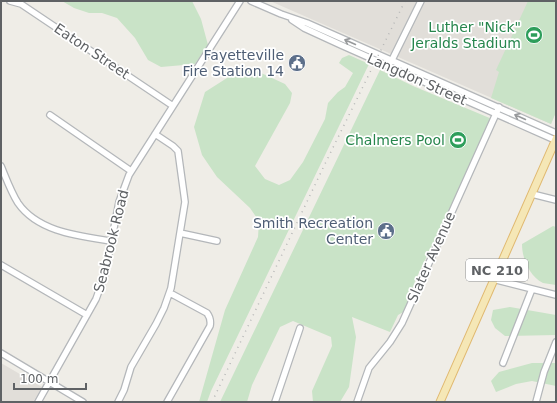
<svg xmlns="http://www.w3.org/2000/svg" width="557" height="403" viewBox="0 0 557 403" font-family="'DejaVu Sans',sans-serif">
<style>
.education{fill:#e1ded9}
.green{fill:#c9e3c7}
.lines{fill:none;stroke-linecap:round;stroke-linejoin:round}
.minor-casing{stroke:#b4b7ba;stroke-width:8}
.major-casing{stroke:#e0b970;stroke-width:9}
.minor{stroke:#fff;stroke-width:5.5}
.major{stroke:#f5e7b6;stroke-width:7}
.rail{stroke:#b5b6b6;stroke-width:1.5;stroke-dasharray:1 5;stroke-linecap:butt}
.oneway{stroke:#97999b}
.labels{text-anchor:middle;stroke-width:3.5;stroke-linejoin:round;paint-order:stroke}
.shield{fill:#fff;stroke:#8f9193;stroke-width:1}
.shield-label{font-size:13px;font-weight:bold;fill:#5f6265}
.leisure-label{font-size:14px;fill:#27864d;stroke:#fff;text-anchor:end}
.street-label{font-size:14px;fill:#5f6265;stroke:#fff}
.service-label{font-size:14px;fill:#4e5e75;stroke:#fff;text-anchor:end}
</style>
<rect width="100%" height="100%" fill="#efede7"/>
<path class="education" d="M270 1H556V112L551 124Z
M1 363 42 387 33 402H1Z"/>
<path class="green" d="M62 1H192L201 19 208 45 195 64 161 67 148 60 135 38 117 18 102 13H89L74 8Z
M528 1H556V112L551 124 491 98 499 72 496 70Z
M349 55 369 64 211 391 207 402H199L225 310 258 237 259 221 250 208 217 177 202 155 194 127 205 92 227 78 250 68 285 84 292 93 290 103 255 166 265 179 279 185 290 180 303 162 325 119 328 103 338 92 345 87 353 73 339 63 342 58Z
M380 70 413 86 492 119 415 281 407 310 398 315 390 332 352 317 356 337 349 387 340 402H313L312 391 332 346 331 337 293 321 280 327 252 385 247 402H220Z
M553 226 556 227V285C552 284 547 284 543 283 529 276 522 258 522 244Z
M510 307 556 315V335L505 336 495 328 491 320 493 310Z
M532 363H556V386L532 381 516 384 496 392 491 381 499 372Z"/>
<g class="lines">
<defs>
<path id="minor" d="M10 1 21 4 173 106
M251 1 281 14 307 23 556 133
M292 20 304 28 341 45 555 140
M391 62 421 1
M50 115 131 171
M1 166C6 178 11 192 18 203 38 232 79 236 111 241
M532 194 556 200
M180 233 217 241
M1 265 87 315
M493 279 556 295
M1 353 83 402
M503 363 532 289
M38 402 96 299 105 274 119 202 129 175 240 1
M118 402 124 390 131 367 156 324 164 308 171 288 185 202 178 151 173 146 155 134
M167 402 210 326C211 321 210 317 207 313L170 293
M275 402 300 328
M357 402 369 368 390 342 402 323 499 107
M536 402 544 372 556 342"/>
<path id="major" d="M440 402 556 139"/>
</defs>
<use href="#minor" class="minor-casing"/>
<use href="#major" class="major-casing"/>
<use href="#minor" class="minor"/>
<use href="#major" class="major"/>
<path class="rail" d="M212 402 323 168 405 1"/>
</g>
<defs><path id="oneway-shaft" d="M-6 0H5M1.5-3L5.5 0L1.5 3" fill="none" stroke-width="1.6" stroke-linecap="round" stroke-linejoin="round"/></defs>
<g class="oneway">
<use href="#oneway-shaft" transform="translate(350 42) rotate(-156)"/>
<use href="#oneway-shaft" transform="translate(520 117) rotate(-156)"/>
</g>
<defs>
<symbol id="stadium-disc" viewBox="-11 -11 22 22"><circle r="9.5" fill="#2e9e5b" stroke="#fff"/><path d="M0-5a6.5 5 0 1 0 0 10a6.5 5 0 1 0 0-10ZM-3.5-1.8h7v3.6h-7Z" fill="#fff"/></symbol>
<symbol id="civic-disc" viewBox="-11 -11 22 22"><circle r="9.5" fill="#5c6f8a" stroke="#fff"/><path d="M-.6-6.5H3V-4.5H.6V-3L4-1V1h2V6H-6V1h2V-1L-.6-3ZM-1.2 2.5V6h2.4V2.5Z" fill="#fff"/></symbol>
</defs>
<g fill-rule="evenodd">
<use href="#stadium-disc" x="524" y="25" width="20" height="20"/>
<use href="#civic-disc" x="287" y="53" width="20" height="20"/>
<use href="#stadium-disc" x="448" y="130" width="20" height="20"/>
<use href="#civic-disc" x="376" y="221" width="20" height="20"/>
</g>
<g class="labels">
<rect class="shield" x="466" y="259" width="62" height="22" rx="3"/>
<g class="shield-label">
<text x="497" y="275">NC 210</text>
</g>
<g class="leisure-label">
<text x="521" y="32">Luther "Nick"<tspan x="521" dy="16">Jeralds Stadium</tspan></text>
<text x="445" y="145">Chalmers Pool</text>
</g>
<g class="street-label">
<text transform="translate(92 51) rotate(34)" y="5">Eaton Street</text>
<text transform="translate(417 79) rotate(24)" y="5">Langdon Street</text>
<text transform="translate(111 241) rotate(-76)" y="5">Seabrook Road</text>
<text transform="translate(431 257) rotate(-66)" y="5">Slater Avenue</text>
</g>
<g class="service-label">
<text x="284" y="60">Fayetteville<tspan x="284" dy="16">Fire Station 14</tspan></text>
<text x="373" y="228">Smith Recreation<tspan x="373" dy="16">Center</tspan></text>
</g>
</g>
<rect width="557" height="403" fill="none" stroke="#5f6265" stroke-width="4"/>
<path d="M14 383v6h72v-6" fill="none" stroke="#5f6265" stroke-width="2"/>
<text x="20" y="383" font-size="12" fill="#5f6265" stroke="#ffffff" stroke-width="3" paint-order="stroke">100 m</text>
</svg>
